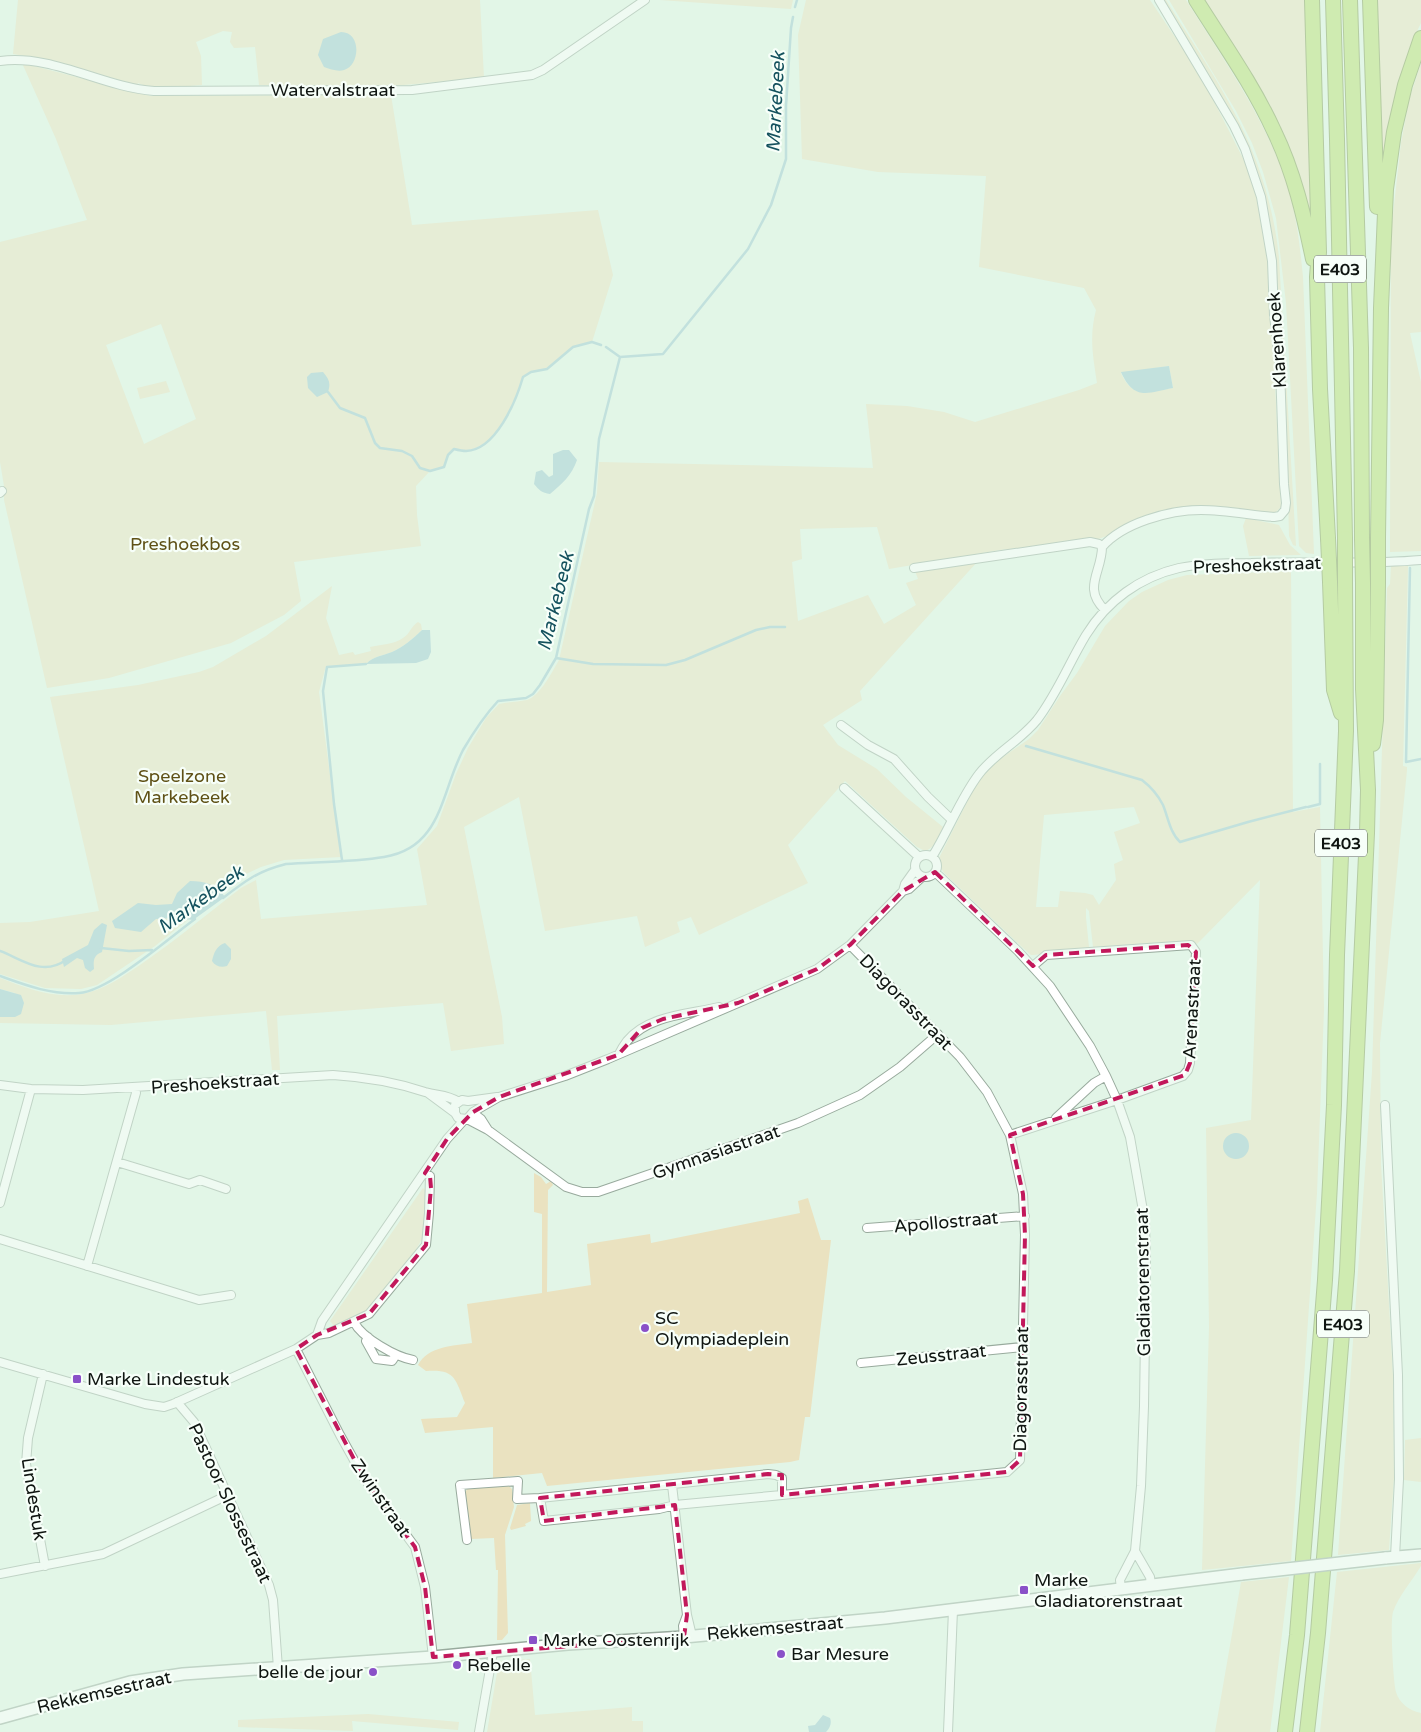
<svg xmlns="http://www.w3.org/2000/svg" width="1421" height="1732" viewBox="0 0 1421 1732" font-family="'Varela Round',sans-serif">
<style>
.green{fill:#eae2c0;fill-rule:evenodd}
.water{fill:#9bc7d1}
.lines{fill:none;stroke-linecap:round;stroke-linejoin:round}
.stream{stroke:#9bc7d1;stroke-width:2.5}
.street-casing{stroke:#98aa9d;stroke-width:10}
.secondary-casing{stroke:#98aa9d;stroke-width:14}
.highway-casing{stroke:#7e984e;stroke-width:16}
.street{stroke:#fff;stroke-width:8}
.secondary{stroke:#fff;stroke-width:11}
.highway{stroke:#b9de6f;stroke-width:14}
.secondary-bridge-casing{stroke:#98aa9d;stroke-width:14;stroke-linecap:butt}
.highway-bridge-casing{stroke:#7e984e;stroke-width:16;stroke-linecap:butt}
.secondary-bridge{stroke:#fff;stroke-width:11}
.highway-bridge{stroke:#b9de6f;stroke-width:14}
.marked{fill:none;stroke:#c2185b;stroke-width:4;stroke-dasharray:10 6;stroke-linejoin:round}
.poi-dot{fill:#8a51c8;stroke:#f7fff9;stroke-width:2}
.labels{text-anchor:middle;stroke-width:4.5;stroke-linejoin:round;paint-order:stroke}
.shield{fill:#f7fff9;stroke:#555b57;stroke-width:1}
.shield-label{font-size:16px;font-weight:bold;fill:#0f1511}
.street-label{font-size:18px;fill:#0f1511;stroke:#f7fff9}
.park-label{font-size:18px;fill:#5f5116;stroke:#f7fff9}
.poi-label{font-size:18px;fill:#0f1511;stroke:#f7fff9;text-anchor:start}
.water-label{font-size:19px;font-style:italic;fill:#15525e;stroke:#f7fff9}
</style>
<rect width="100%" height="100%" fill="#e2f5e7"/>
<path class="green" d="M18 0H480L484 78 380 87 259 85 255 47 234 48 230 42 232 32 223 31 196 42 201 56 202 85C182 86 156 92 138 83L137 85 49 60 13 54Z
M660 0H793L791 9Z
M806 0H1150L1200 74 1252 176 1269 261 1281 507 1275 513H1261L1196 506 1145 517 1127 524 1110 535 1098 539 1000 550 889 569 877 527 800 529 802 559 792 562 798 621 868 595 884 624 916 605 906 583 918 579 915 571 978 561 860 691 862 700 823 725 838 745 877 769 906 797 943 827C939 836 935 848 925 851L917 847 845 781 788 845 808 883 699 935 691 917 677 922 680 932 645 947 637 916 545 931 519 797 464 827 502 1017 504 1044 451 1051 443 1003 277 1016 280 1070H272L266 1011 111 1025 0 1023V1017H15V993L0 989V978C26 988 53 999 82 994 104 990 122 977 140 965 175 941 207 914 241 888L256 880 261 919 427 905 417 849 437 826 456 774 468 748 486 718 499 704C508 702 518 702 527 700 540 696 552 672 559 660L597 493 599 462 873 468 866 404 907 406 944 412 975 422 1079 390 1097 383C1093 356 1089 337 1096 310L1084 288 979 267 986 176 878 172 802 159 798 35ZM1169 366 1173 388C1148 392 1133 400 1121 373Z
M1162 0H1166C1189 37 1214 73 1234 112 1258 157 1274 207 1279 258L1296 546 1293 545 1289 536 1288 492 1274 265 1265 199 1248 148Z
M1169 0H1186C1223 59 1269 123 1289 191 1297 219 1300 247 1303 277L1314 554 1306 553 1299 546 1286 303 1276 218 1263 172 1252 143 1236 111Z
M1201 0H1306L1312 236 1306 207Z
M1377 0H1421V23L1416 33 1382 169Z
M22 63 151 96 391 95 412 225 598 210 613 275 592 342 573 347 547 369 531 372 523 377C515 404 501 442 469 450 464 451 459 450 454 449L448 455 444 467 430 471 416 486 417 515 421 546 294 562 301 601 284 615 231 643 109 678 47 688 4 500V486L0 462V242L87 220 56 139ZM161 324 196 419 144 444 106 345Z
M1421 63V332L1410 333 1421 382V551L1390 552 1391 232 1401 143 1409 100Z
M166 381 170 392 140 399 137 388Z
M1246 518 1279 525 1290 545 1301 555 1249 556 1243 526Z
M1391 566H1408L1403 766 1407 767V770L1380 1043 1381 1164 1393 1375 1394 1478 1389 1550 1338 1555 1372 1072 1387 588 1390 584Z
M1291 571 1293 812 1320 807 1324 1009 1317 1193 1291 1561 1202 1570 1209 1327 1206 1128 1251 1120 1260 880 1197 944 1193 941H1179L1093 947 1089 911 1086 908V918L1089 947 1034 955H1031L1023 948 944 873 940 867 939 858 977 782 986 771 1000 759 1029 739 1038 730 1060 696 1077 673 1105 626 1129 601 1142 592 1168 580 1187 575ZM1134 807 1140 823 1114 832 1123 860 1114 864 1116 880 1099 905 1093 895 1085 893 1060 891 1058 907H1036L1044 815Z
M332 586 326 618 339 655 353 652 355 655 371 651 370 647C380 645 395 644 403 638 410 634 411 626 418 622L421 624 422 630C413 639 403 647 392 652 382 656 374 656 366 664L326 666 319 692 341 857 284 860 261 867 244 875 155 946 97 985 81 989 45 988 0 974V923L30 922 99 911 50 697 138 685 199 672 213 667 266 636Z
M534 1173 541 1177 546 1184 551 1181 553 1185 548 1190 547 1292 591 1285 587 1244 650 1234 651 1243 800 1213 798 1201 808 1198 821 1240H831L810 1417H805L799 1460 790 1462 547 1486 542 1473 493 1478V1427L425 1433 421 1419 457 1417 465 1403C455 1378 455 1369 426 1371L418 1365C428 1346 453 1346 472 1343L467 1304 542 1293V1214L534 1212Z
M423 1188 427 1192 423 1237 412 1257 368 1312 340 1325 334 1326 330 1321Z
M1421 1438V1482L1404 1480 1405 1440Z
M501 1484 509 1486 512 1489 514 1507 505 1535 508 1633 502 1640H497L498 1570H496L494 1538 471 1539 464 1494 468 1488Z
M530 1503 531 1521 525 1524 526 1526 511 1530 510 1528 517 1505Z
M1421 1563V1566C1412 1581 1399 1595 1393 1612 1390 1621 1393 1681 1396 1692 1399 1703 1410 1711 1421 1713V1732H1320L1337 1572Z
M1289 1577 1270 1732H1215L1241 1582Z
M530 1659 535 1715 632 1707V1721H643V1732H487L499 1661Z
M368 1714 459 1722 458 1730 352 1721 353 1731 238 1727V1720Z"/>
<path class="water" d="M341 32C362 32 360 66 344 70 338 72 330 69 324 67L318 55 323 39Z
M1169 366 1173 388C1147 393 1134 401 1121 372Z
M323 372C329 379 331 383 328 392L317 397 308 388 307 377 311 373Z
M563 450H569L577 460C572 475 562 484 550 494 542 493 539 490 534 484L536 472 542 470 549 477 553 475V454Z
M422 630H430L431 652 428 659 416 663 366 664C374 656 382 656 392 652 403 647 413 639 422 630Z
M190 881C205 881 216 884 225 897L193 920 175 918 156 919 141 932 115 928 112 921 138 903 156 905 172 904 177 893Z
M102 923 107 925 102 952C94 955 93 960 94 969L90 972 85 968 83 960 77 958 64 967 62 959 88 945 94 930Z
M225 943 231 949V959L227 966C221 968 215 966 212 961 214 953 216 946 225 943Z
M0 989 21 995 24 1003 21 1014 15 1017H0Z
M1223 1146a13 13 0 1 1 26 0a13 13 0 1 1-26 0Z
M823 1715 830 1718C832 1723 830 1728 826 1732H809L808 1726 815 1725Z"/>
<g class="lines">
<path class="stream" d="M795 7 797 0
M606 347 620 357
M328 392 340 408 365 418 375 443 380 448 402 451 412 456 420 468 430 471 444 467 448 455 454 449C458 450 462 451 466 451 496 450 516 401 523 377L531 372 547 369 573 347 592 342 601 345
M1410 568 1406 762 1421 759
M556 658 593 664 666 665 685 660 756 630 770 627H785
M1026 746 1142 780C1151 787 1158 795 1163 805 1168 817 1170 833 1180 842L1248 822 1306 807
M1308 807 1320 804V764
M342 860 334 804 323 691 327 667 366 664
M223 898C245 881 258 871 286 864 317 862 354 862 384 857 442 848 441 792 463 750 473 733 484 716 498 701L526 698 533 694 540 685 556 658 589 509 594 496 599 439 620 357 663 354 748 249 771 205 786 159V106L791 28 793 17
M101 948 129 951 152 950
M0 951C22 959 42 977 66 960
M0 976C25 985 51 995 79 993 109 991 169 938 195 919"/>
<defs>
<path id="street" d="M0 61C53 54 102 87 154 91L412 90 532 75 543 70 645 0
M0 493 2 491
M1102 547C1123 523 1169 510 1201 510 1225 510 1250 515 1274 517L1280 516 1285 510 1286 503 1284 484 1280 368 1274 315 1272 261 1261 197 1245 149 1234 126 1159 0
M1102 547C1102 572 1082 588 1105 610
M914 568 1090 542 1099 544 1102 547
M841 725 868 745 894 759 928 797 952 820
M844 788 919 857
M915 866a11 11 0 1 1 22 0a11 11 0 1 1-22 0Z
M932 857C949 830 960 799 979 774 995 753 1020 741 1037 720 1057 694 1069 663 1086 635 1107 601 1140 577 1179 568 1202 563 1227 563 1251 563 1307 561 1364 565 1421 560
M935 872 1018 951 1050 986 1090 1046 1106 1076 1117 1100 1130 1137 1145 1222 1146 1263 1144 1406 1141 1486 1135 1551 1120 1580 1121 1589
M903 891 905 884 915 870
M619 1054C621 1050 624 1045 627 1041 648 1015 690 1014 719 1007
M0 1085 31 1089 83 1090 333 1075C365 1077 395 1082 425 1092 438 1096 446 1094 459 1102
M428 1093 455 1113 458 1118 467 1119 473 1112 499 1097 565 1076 608 1059 817 969 850 945 903 891 909 889 922 877
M1385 1105 1398 1375 1399 1479 1395 1557
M455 1113V1105L462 1100 468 1101 497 1097
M473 1113 481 1119 488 1130
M1056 1118 1094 1083 1106 1076
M467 1119 488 1130 566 1187 582 1192H598L798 1123 860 1095 900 1067 938 1034
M1010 1135 1117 1100 1183 1076 1188 1070 1190 1063 1196 952 1191 945 1046 955 1033 966
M117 1162 189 1184 200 1180 226 1189
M0 1203 31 1089
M867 1228 1025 1216
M0 1239 199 1300 231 1295
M87 1266 136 1093 135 1088
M354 1322C362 1338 396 1357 413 1360
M317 1335 322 1321 447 1139 465 1119
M368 1337 366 1341 376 1359 392 1361 396 1355
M296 1349 340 1435 364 1478 415 1547 425 1587 433 1657
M0 1362 145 1404 164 1407 173 1404 296 1349 317 1335 329 1333 369 1314 426 1245 429 1213 430 1176 425 1173
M861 1363 1022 1347
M43 1374 28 1438 26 1464 45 1566
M177 1402 194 1422 269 1585 273 1600 278 1668
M672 1485 687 1615 692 1636
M782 1495 1007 1472 1020 1460 1025 1235 1023 1194 1010 1135 987 1092 960 1057 850 945
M467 1540 460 1485 518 1481 517 1499 540 1498 768 1474 776 1475 782 1478V1495L675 1505 659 1509 544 1521 540 1498
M1135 1551 1150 1577 1151 1584
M0 1574 103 1554 228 1495
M684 1637 683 1626 687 1615
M479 1732 493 1652
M948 1732 953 1610"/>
<path id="secondary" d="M1385 1558 1421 1555
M0 1718 130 1682 183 1674 433 1657 568 1644 684 1637 885 1618 1242 1574"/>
<path id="highway" d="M1196 0C1223 43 1253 85 1274 131 1294 172 1304 216 1313 259
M1312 0 1319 252 1317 277 1320 389 1328 538
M1333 0 1337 139 1345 538
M1350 0 1361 348 1362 538
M1370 0 1377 207
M1378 538 1381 308 1386 189 1394 132 1405 85 1421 38
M1330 582 1334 690 1341 713
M1373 744 1376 720 1378 583
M1285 1732 1297 1635 1325 1280 1334 1105 1337 955 1346 731 1345 582
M1307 1732 1318 1633 1347 1271 1367 833 1368 790 1363 689V583"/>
</defs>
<use href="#street" class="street-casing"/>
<use href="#secondary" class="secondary-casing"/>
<use href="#highway" class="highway-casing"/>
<use href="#street" class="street"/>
<use href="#secondary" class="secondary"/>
<use href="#highway" class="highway"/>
<defs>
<path id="secondary-bridge" d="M1242 1574 1385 1558"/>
<path id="highway-bridge" d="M1328 538 1330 582
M1345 538V582
M1362 538 1363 583
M1378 583V538"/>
</defs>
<use href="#secondary-bridge" class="secondary-bridge-casing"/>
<use href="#highway-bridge" class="highway-bridge-casing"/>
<use href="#secondary-bridge" class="secondary-bridge"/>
<use href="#highway-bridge" class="highway-bridge"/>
</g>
<path d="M0 0H1421V1732H0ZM935 872 1033 966 1046 955 1188 945 1196 952 1190 1063 1185 1075 1010 1135 1023 1194 1025 1235 1020 1460 1007 1472 782 1495V1475L768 1474 540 1498 544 1521 675 1505 687 1615 684 1637 433 1657 425 1587 415 1547 364 1478 296 1349 317 1335 369 1314 426 1245 431 1188 430 1176 425 1173 447 1139 473 1112 499 1097 618 1055 642 1028 663 1019 738 1003 817 969 850 945 903 891Z" fill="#e2f5e7" fill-opacity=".55" fill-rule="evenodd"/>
<path class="marked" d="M935 872 1033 966 1046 955 1188 945 1196 952 1190 1063 1185 1075 1010 1135 1023 1194 1025 1235 1020 1460 1007 1472 782 1495V1475L768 1474 540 1498 544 1521 675 1505 687 1615 684 1637 433 1657 425 1587 415 1547 364 1478 296 1349 317 1335 369 1314 426 1245 431 1188 430 1176 425 1173 447 1139 473 1112 499 1097 618 1055 642 1028 663 1019 738 1003 817 969 850 945 903 891Z"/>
<g class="poi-dot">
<circle cx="645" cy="1328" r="5"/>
<rect x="72" y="1374" width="10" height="10" rx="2.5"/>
<rect x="1019" y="1585" width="10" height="10" rx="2.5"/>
<rect x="528" y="1635" width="10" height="10" rx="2.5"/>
<circle cx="781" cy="1654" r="5"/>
<circle cx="457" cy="1665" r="5"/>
<circle cx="373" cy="1672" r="5"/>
</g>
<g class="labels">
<g class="shield">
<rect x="1314" y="255.5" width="52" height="27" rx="4"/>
<rect x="1315" y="829.5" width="52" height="27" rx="4"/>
<rect x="1317" y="1310.5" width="52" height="27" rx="4"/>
</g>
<g class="shield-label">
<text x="1340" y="275">E403</text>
<text x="1341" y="849">E403</text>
<text x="1343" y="1330">E403</text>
</g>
<g class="street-label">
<text x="333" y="96">Watervalstraat</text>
<text transform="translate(1277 340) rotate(-94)" y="6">Klarenhoek</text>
<text transform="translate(1257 565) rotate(-2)" y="6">Preshoekstraat</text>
<text transform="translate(906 1002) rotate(46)" y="6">Diagorasstraat</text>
<text transform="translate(1192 1009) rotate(-87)" y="6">Arenastraat</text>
<text transform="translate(215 1083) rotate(-4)" y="6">Preshoekstraat</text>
<text transform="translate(716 1152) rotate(-19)" y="6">Gymnasiastraat</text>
<text transform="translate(946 1222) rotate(-5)" y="6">Apollostraat</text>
<text transform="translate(1143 1282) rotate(-91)" y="6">Gladiatorenstraat</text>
<text transform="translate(941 1355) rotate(-6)" y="6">Zeusstraat</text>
<text transform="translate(1021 1389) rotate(-89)" y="6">Diagorasstraat</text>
<text transform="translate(381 1498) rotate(55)" y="6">Zwinstraat</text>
<text transform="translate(34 1499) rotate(81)" y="6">Lindestuk</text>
<text transform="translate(230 1503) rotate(65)" y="6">Pastoor Slossestraat</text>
<text transform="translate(775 1628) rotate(-5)" y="6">Rekkemsestraat</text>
<text transform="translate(104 1692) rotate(-13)" y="6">Rekkemsestraat</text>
</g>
<g class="park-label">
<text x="185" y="550">Preshoekbos</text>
<text x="182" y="782">Speelzone<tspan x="182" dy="21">Markebeek</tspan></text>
</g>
<g class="poi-label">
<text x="655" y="1324">SC<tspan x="655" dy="21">Olympiadeplein</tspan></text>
<text x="87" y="1385">Marke Lindestuk</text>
<text x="1034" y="1586">Marke<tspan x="1034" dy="21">Gladiatorenstraat</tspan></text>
<text x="543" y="1646">Marke Oostenrijk</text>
<text x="791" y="1660">Bar Mesure</text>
<text x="467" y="1671">Rebelle</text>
<text x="363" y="1678" text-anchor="end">belle de jour</text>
</g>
<g class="water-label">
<text transform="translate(775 102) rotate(-87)" y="7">Markebeek</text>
<text transform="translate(555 601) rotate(-76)" y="7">Markebeek</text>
<text transform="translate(200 899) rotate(-36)" y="7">Markebeek</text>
</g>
</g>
</svg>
